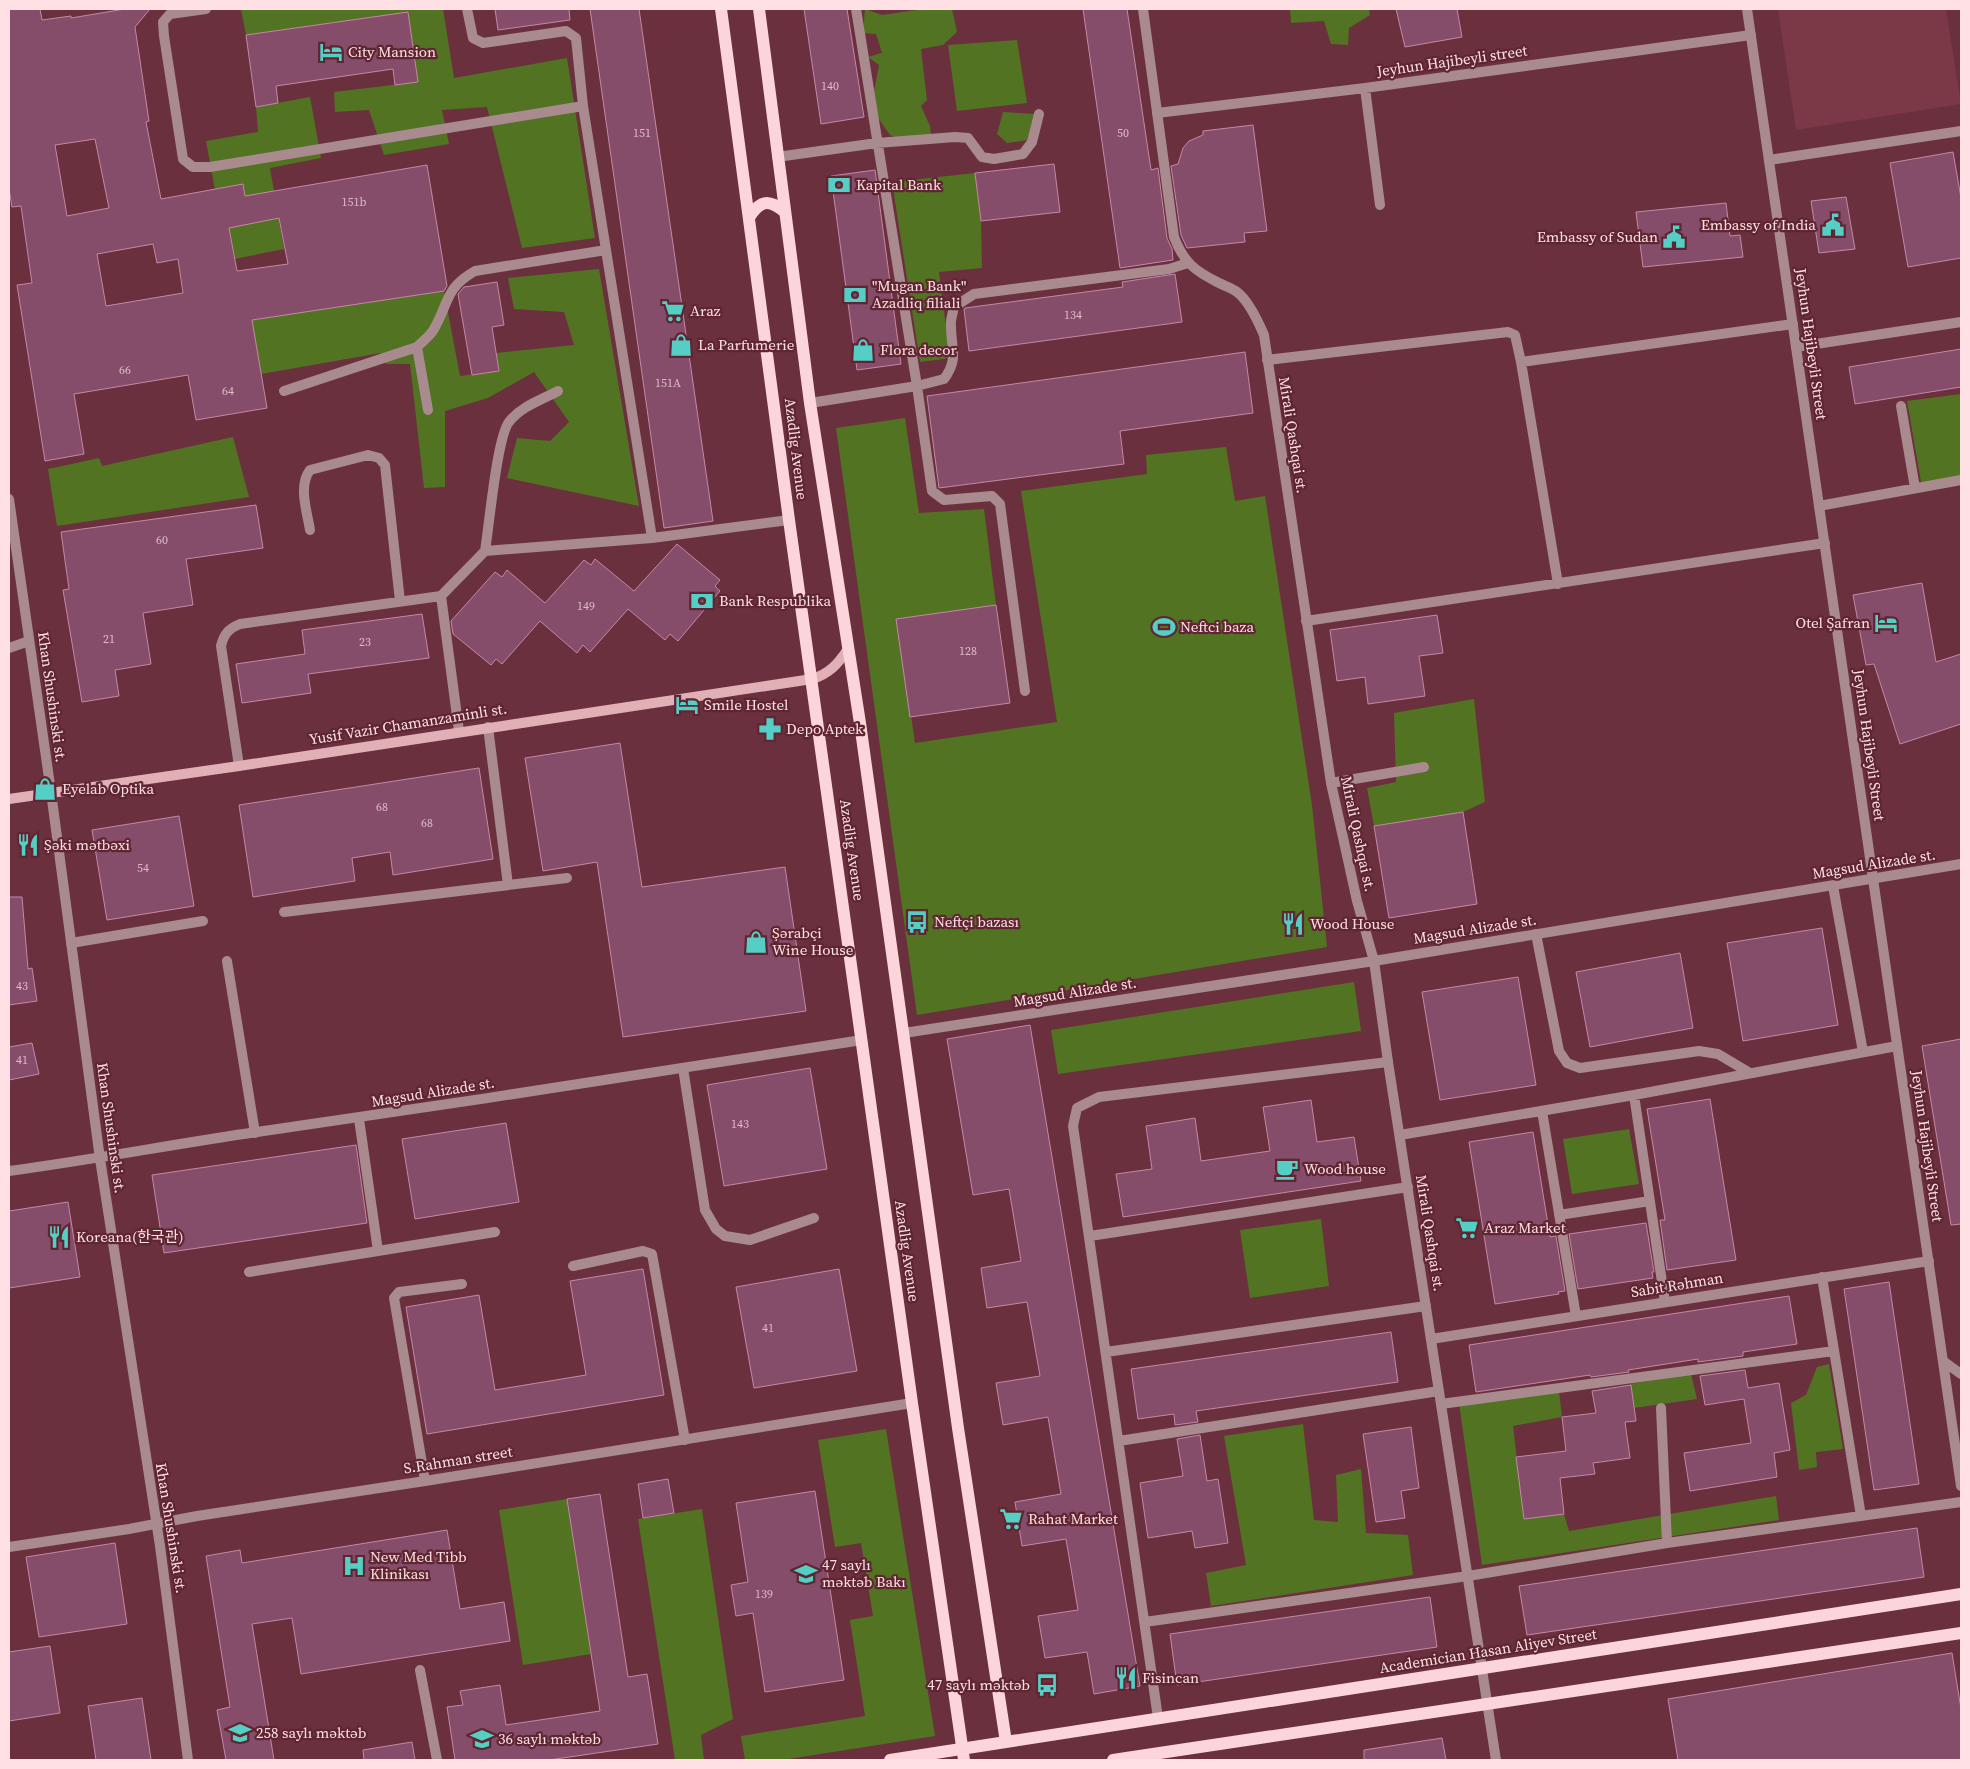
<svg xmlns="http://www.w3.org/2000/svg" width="1970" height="1769" viewBox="0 0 1970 1769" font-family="'Source Serif 4','Noto Sans KR',serif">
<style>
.built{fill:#7b3846}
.green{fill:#527321}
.building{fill:#854d6a;stroke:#c588a6;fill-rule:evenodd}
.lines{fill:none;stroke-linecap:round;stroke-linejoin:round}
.service{stroke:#a98a8f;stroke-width:10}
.minor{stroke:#a98a8f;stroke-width:10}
.tertiary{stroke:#a98a8f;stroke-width:10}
.secondary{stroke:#e1b0b7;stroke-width:10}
.primary{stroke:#fbd5da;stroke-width:12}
.labels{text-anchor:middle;stroke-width:4.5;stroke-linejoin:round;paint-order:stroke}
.number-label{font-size:12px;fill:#e0bbc6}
.poi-label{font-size:15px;fill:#ffe0e5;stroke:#5f2632;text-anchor:start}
.street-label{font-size:15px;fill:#ffe0e5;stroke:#5f2632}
</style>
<rect width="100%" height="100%" fill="#6b303d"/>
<path class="built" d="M1778 9H1946L1961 104 1796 130Z"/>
<path class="green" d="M241 9H443L454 78 567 58 595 238 522 248 487 107 442 110 449 144 384 155 369 110 335 112 334 92 418 82 408 12 246 35Z
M865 9 882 15 923 9H952L957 32 943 45 921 49 927 100 921 106 930 126 931 134 905 141 890 135 871 108 879 65 868 57 882 53 876 34 863 33Z
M1290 9H1369L1370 15 1349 28 1348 45 1331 44 1324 21 1291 23Z
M1017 40 1027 103 957 111 948 45Z
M310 97 321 158 270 168 284 249 235 259 229 227 250 223 243 185 215 190 206 141 258 132 256 107Z
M1003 112 1036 114 1028 140 1007 143 997 134Z
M975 173 981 221 982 268 939 272 950 358 920 362 892 182Z
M599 269 639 506 507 478 517 438 550 441 569 422 534 372 488 398 445 411V487L424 488 410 364H386L381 353 261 374 251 320 444 291 460 376 499 371 496 353 574 345 564 312 514 309 508 278Z
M1961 394V483L1921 482 1907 401Z
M905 418 919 513 984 509 996 605 897 619 915 743 1057 722 1021 491 1147 474 1146 455 1226 447 1235 501 1265 496 1312 805 1327 947 917 1015 836 428Z
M233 437 249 497 57 526 48 469 99 458 102 466Z
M1474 699 1485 802 1463 812 1374 826 1367 788 1396 782 1394 713Z
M1354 982 1361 1031 1058 1074 1051 1030Z
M1629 1129 1639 1184 1572 1194 1563 1139Z
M1321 1219 1329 1286 1250 1298 1240 1230Z
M1829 1364 1843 1449 1816 1452 1817 1467 1799 1470 1791 1403 1806 1395 1817 1367Z
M1691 1374 1697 1399 1634 1408 1630 1384Z
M1559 1391 1562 1417 1513 1426 1524 1519 1564 1514 1569 1531 1776 1496 1779 1520 1482 1565 1459 1403Z
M1303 1424 1314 1520 1338 1522 1336 1475 1361 1469 1366 1533 1408 1535 1413 1575 1211 1606 1206 1573 1246 1565 1224 1436Z
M886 1429 935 1736 782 1760H745L741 1736 865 1716 850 1620 873 1616 861 1543 835 1547 818 1440Z
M567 1499 591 1654 523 1665 499 1510Z
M702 1509 733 1719 701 1735 704 1760H675L638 1519Z"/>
<path class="building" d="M9 9H40L42 20 71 16V18L125 9H150L135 27 149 121 146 122 161 199 243 184 245 196 427 165 447 286 444 291 252 320 267 408 196 420 188 375 74 394 84 454 45 461 17 285 32 283 21 206 12 207 9 189ZM95 139 109 208 67 216 55 145ZM279 218 288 264 237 271 229 228ZM153 244 157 263 178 259 183 293 106 306 97 254Z
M495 9H569L570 20 498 30Z
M590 9H639L713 521 664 528Z
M804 9H847L864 117 821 124Z
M1083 9H1127L1151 170 1158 168 1167 238 1172 249 1173 260 1120 268Z
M1396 9H1457L1462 37 1405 47Z
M408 12 418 82 395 85 393 69 276 86 278 103 256 107 246 35Z
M1253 125 1267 231 1244 233 1245 242 1187 248 1181 235 1171 166 1178 164 1183 148 1189 141 1203 135V131Z
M1953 152 1961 198V258L1908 267 1890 163Z
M1054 164 1060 212 981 221 975 173Z
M875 170 901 364 857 370 831 176Z
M1846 197 1855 249 1819 253 1811 201Z
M1726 203 1730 236 1740 235 1743 257 1643 267 1636 212Z
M1175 274 1182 322 969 351 964 309 965 308 1123 287 1122 282Z
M497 282 504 325 492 327 499 371 472 375 458 294 464 287Z
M1961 349V387L1855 404 1849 367Z
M1245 352 1253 413 1120 431 1124 464 939 488 927 396Z
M256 505 263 548 186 559 193 605 143 613 151 664 115 670 119 696 82 702 63 590 69 589 61 532Z
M677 544 720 580 715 586 720 591 678 641 670 634 665 640 628 609 590 652 583 645 577 653 540 621 502 664 496 659 491 665 453 634 451 621 495 572 502 577 507 570 545 603 584 560 591 565 595 559 634 591Z
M1922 583 1936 662 1961 654V724L1900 744 1874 664 1866 665 1853 595Z
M996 605 1010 703 910 717 896 619Z
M422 614 429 658 308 674 311 693 242 703 236 664 305 654 302 630Z
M1437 615 1443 653 1419 656 1425 696 1368 704 1365 677 1337 681 1330 630Z
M620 743 642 887 785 867 806 1011 623 1037 597 862 543 871 525 758Z
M479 768 493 859 393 875 390 852 352 858 355 881 253 897 239 805Z
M1463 812 1477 904 1389 918 1374 826Z
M179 816 194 906 107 920 92 830Z
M9 897H22L28 969 32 968 37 1001 9 1005Z
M1822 928 1838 1025 1743 1041 1727 943Z
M1680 953 1693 1028 1590 1047 1576 972Z
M1518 977 1536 1085 1440 1100 1422 992Z
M1030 1025 1140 1686 1094 1694 1087 1652 1045 1658 1038 1616 1078 1610 1066 1539 1022 1546 1015 1502 1061 1494 1048 1417 1003 1425 996 1383 1040 1376 1027 1302 987 1308 981 1268 1021 1261 1009 1189 973 1195 947 1039Z
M1961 1039V1224L1951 1225 1922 1046Z
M32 1043 39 1074 9 1080V1047Z
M810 1068 827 1169 724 1186 707 1085Z
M1710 1099 1736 1260 1667 1270 1660 1220H1665L1647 1109Z
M1311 1100 1317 1142 1354 1137 1361 1181 1123 1217 1116 1174 1152 1169 1146 1126 1195 1118 1201 1161 1270 1151 1263 1107Z
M506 1123 519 1202 415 1219 402 1139Z
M1533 1132 1550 1237 1556 1236 1565 1291 1558 1292 1559 1294 1495 1304 1469 1142Z
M356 1145 367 1223 164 1253 152 1175Z
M68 1202 80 1277 9 1288V1211Z
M1646 1223 1654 1272H1652L1653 1278 1578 1289 1569 1234Z
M643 1269 664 1395 427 1434 406 1307 479 1295 495 1390 586 1375 570 1281Z
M839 1269 857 1371 754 1388 736 1287Z
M1889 1282 1919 1484 1874 1490 1844 1289Z
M1789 1296 1797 1344 1743 1352V1356L1698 1362V1359L1628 1370 1629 1372 1591 1377 1590 1375 1476 1392 1469 1345Z
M1391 1332 1398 1382 1196 1411 1198 1422 1175 1425 1174 1414 1138 1419 1131 1369Z
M1745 1370 1748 1388 1779 1383 1790 1450 1774 1453 1777 1477 1690 1491 1684 1453 1751 1443 1744 1399 1705 1405 1700 1376Z
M1631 1385 1636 1421 1625 1422 1630 1458 1593 1463 1595 1474 1560 1478 1564 1514 1524 1519 1516 1457 1566 1451 1562 1417 1596 1413 1592 1391Z
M1411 1427 1419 1488 1401 1491 1405 1518 1376 1522 1363 1434Z
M1200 1435 1207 1481 1218 1479 1228 1543 1195 1548 1192 1531 1148 1538 1140 1483 1183 1476 1177 1439Z
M668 1479 674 1513 643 1518 638 1484Z
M815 1491 844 1680 765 1692 753 1613 736 1616 731 1585 748 1582 736 1503Z
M600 1494 628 1677 647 1674 658 1744 549 1760H455L447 1707 463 1705 460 1691 500 1685 506 1725 600 1711 567 1499Z
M1917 1528 1924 1577 1527 1635 1519 1586Z
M447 1530 460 1609 504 1602 510 1641 301 1674 292 1618 252 1624 274 1760H226L217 1710 230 1707 206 1556 240 1550 242 1563Z
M115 1543 127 1624 39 1637 26 1557Z
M1430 1597 1437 1647 1177 1685 1170 1634Z
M50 1646 60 1713 9 1721V1652Z
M1952 1653 1961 1709V1760H1678L1668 1699Z
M142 1698 151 1760H96L88 1706Z
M1442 1738 1446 1760H1364V1750Z
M412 1742 415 1760H364L363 1750Z"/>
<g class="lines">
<path class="service" d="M206 9 170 14 163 22 164 36 183 159 193 167H210L583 106
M467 9 473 38 483 43 566 31 576 38 583 106 652 538
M856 9 917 386 932 491 944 500 992 496 1000 504 1025 691
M1365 88 1380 205
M1157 113 1365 88 1751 35
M777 157 877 143 955 137 968 138 982 157 994 159 1023 154 1032 142 1039 114
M1769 160 1961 131
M417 347 428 410
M1796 347 1961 322
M1267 360 1508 332 1515 335 1521 362 1558 584
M1521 362 1793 324
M284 391 417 347C423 341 430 336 434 329 449 303 445 288 475 271L606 250
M810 403 917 386 944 379C959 359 951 349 951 326 950 320 953 313 954 307L974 294 1169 269 1188 263
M1901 406 1915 488
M1819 506 1961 480
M310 530C307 511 298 486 310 470L368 455 379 458 385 465 400 601
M485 551C489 527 497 437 509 422 520 407 541 400 558 391
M441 596 459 731
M1306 621 1825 543
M9 648 29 641
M488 727 508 885
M239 766 221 646C224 634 228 629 240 624L441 596 485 551 652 538 789 520
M1331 783 1424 767
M1833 886 1863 1052
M284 912 567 878
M1536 934 1559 1051 1567 1063 1580 1068 1699 1051 1718 1054 1750 1073
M71 943 203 921
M227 961 255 1133
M683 1068 705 1210 716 1229 725 1236 750 1240 814 1218
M1634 1095 1665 1302
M1542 1111 1576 1316
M359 1119 378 1251
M1400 1135 1634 1095 1897 1046
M1559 1215 1650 1201
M1090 1236 1408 1187
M573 1266 643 1251 652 1254 685 1440
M249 1272 495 1232
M1822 1277 1861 1516
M1106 1352 1426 1306
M1441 1404 1834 1351
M1661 1408 1667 1543
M1119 1441 1439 1391
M425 1481 394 1298 399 1292 462 1284
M1145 1622 1468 1576 1667 1543 1961 1502
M420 1670 437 1760
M1158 1718 1073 1126 1077 1108 1099 1097 1388 1062"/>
<path class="minor" d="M1143 9 1174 237C1184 263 1195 271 1219 283 1225 286 1232 288 1237 292 1249 301 1258 321 1264 335L1331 783 1357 901 1374 961 1388 1062 1496 1760
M9 499 51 792 100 1159 160 1546 188 1760
M904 1033 1374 961 1961 864
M9 1171C92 1160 174 1144 257 1132 459 1103 660 1072 862 1040
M1431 1339 1929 1261
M9 1547 129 1529 197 1516 425 1481 912 1403"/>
<path class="tertiary" d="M1747 9 1961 1486
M1943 1361 1961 1374"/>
<path class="secondary" d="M9 799 239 766 812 679C829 674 838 664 848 649"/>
<path class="primary" d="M721 9 789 520 912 1403 964 1760
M759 9 810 403 860 723 958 1428 1006 1742
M750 216C761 200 769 199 785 212
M890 1760 1961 1594
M1113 1760 1961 1633"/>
</g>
<defs>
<symbol id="hotel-bare" viewBox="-9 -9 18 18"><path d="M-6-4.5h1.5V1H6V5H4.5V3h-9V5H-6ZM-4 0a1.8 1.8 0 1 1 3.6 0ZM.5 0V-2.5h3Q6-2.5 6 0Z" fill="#55cec5" stroke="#5f2632" stroke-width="2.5" paint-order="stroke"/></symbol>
<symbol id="bank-bare" viewBox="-9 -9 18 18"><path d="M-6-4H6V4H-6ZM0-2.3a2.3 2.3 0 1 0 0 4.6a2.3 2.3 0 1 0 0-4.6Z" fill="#55cec5" stroke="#5f2632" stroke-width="2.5" paint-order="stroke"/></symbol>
<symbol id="civic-bare" viewBox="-9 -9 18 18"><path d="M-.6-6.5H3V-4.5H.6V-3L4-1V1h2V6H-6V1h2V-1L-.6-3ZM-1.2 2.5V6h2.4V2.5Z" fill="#55cec5" stroke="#5f2632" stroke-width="2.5" paint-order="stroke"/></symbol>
<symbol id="supermarket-bare" viewBox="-9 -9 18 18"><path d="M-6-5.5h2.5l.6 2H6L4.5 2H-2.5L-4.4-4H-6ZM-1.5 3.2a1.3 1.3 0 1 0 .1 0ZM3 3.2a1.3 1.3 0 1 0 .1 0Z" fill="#55cec5" stroke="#5f2632" stroke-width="2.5" paint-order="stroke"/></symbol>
<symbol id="shop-bare" viewBox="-9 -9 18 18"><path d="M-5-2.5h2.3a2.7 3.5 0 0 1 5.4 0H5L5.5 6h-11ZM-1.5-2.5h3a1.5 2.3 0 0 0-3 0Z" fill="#55cec5" stroke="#5f2632" stroke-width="2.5" paint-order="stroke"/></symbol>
<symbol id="stadium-bare" viewBox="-9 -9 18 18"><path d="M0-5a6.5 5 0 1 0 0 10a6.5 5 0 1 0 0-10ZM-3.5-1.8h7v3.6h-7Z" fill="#55cec5" stroke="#5f2632" stroke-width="2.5" paint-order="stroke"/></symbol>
<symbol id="pharmacy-bare" viewBox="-9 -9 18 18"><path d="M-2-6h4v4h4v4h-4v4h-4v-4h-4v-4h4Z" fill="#55cec5" stroke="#5f2632" stroke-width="2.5" paint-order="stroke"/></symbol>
<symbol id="restaurant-bare" viewBox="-9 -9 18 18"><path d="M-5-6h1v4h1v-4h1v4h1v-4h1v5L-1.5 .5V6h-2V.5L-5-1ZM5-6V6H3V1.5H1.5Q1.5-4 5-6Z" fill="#55cec5" stroke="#5f2632" stroke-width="2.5" paint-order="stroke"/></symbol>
<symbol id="bus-bare" viewBox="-9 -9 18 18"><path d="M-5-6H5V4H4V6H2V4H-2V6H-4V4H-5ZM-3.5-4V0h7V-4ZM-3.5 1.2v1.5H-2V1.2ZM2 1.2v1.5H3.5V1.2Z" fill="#55cec5" stroke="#5f2632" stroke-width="2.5" paint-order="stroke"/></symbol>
<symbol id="cafe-bare" viewBox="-9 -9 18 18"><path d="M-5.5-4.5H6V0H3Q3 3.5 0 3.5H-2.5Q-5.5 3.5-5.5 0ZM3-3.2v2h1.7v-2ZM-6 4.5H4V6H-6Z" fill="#55cec5" stroke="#5f2632" stroke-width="2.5" paint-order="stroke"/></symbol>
<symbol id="hospital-bare" viewBox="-9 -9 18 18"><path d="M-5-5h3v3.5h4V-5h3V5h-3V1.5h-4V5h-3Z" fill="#55cec5" stroke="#5f2632" stroke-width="2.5" paint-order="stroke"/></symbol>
<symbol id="school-bare" viewBox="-9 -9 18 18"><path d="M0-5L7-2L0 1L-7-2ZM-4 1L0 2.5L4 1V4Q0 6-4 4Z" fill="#55cec5" stroke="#5f2632" stroke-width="2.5" paint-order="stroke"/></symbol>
</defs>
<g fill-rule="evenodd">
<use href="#hotel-bare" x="315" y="36" width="32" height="32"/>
<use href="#bank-bare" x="823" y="169" width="32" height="32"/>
<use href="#civic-bare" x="1817" y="209" width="32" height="32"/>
<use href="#civic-bare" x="1658" y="221" width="32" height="32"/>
<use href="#bank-bare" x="839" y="279" width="32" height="32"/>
<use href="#supermarket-bare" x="657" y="295" width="32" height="32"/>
<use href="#shop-bare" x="665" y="329" width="32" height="32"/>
<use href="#shop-bare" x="847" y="334" width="32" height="32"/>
<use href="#bank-bare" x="686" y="585" width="32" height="32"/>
<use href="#hotel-bare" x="1870" y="607" width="32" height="32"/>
<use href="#stadium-bare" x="1148" y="611" width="32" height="32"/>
<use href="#hotel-bare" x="671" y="689" width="32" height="32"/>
<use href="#pharmacy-bare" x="754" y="713" width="32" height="32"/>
<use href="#shop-bare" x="29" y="773" width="32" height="32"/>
<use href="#restaurant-bare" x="12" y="829" width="32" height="32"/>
<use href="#bus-bare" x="901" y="906" width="32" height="32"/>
<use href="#restaurant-bare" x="1277" y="908" width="32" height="32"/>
<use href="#shop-bare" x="740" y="926" width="32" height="32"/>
<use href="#cafe-bare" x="1271" y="1153" width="32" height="32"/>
<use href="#supermarket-bare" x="1451" y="1212" width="32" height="32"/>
<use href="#restaurant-bare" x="43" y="1221" width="32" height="32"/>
<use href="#supermarket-bare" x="995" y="1503" width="32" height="32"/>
<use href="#hospital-bare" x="338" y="1550" width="32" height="32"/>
<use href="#school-bare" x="790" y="1558" width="32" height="32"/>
<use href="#restaurant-bare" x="1110" y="1662" width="32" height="32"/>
<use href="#bus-bare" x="1031" y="1669" width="32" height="32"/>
<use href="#school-bare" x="224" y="1717" width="32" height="32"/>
<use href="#school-bare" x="466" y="1723" width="32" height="32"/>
</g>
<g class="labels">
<g class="number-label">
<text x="830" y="90">140</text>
<text x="642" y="137">151</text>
<text x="1123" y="137">50</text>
<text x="354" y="206">151b</text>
<text x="1073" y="319">134</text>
<text x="125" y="374">66</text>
<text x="668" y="387">151A</text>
<text x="228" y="395">64</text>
<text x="162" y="544">60</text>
<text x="586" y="610">149</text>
<text x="109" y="643">21</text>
<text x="365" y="646">23</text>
<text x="968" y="655">128</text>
<text x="382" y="811">68</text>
<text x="427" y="827">68</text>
<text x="143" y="872">54</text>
<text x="22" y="990">43</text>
<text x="22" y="1064">41</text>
<text x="740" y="1128">143</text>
<text x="768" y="1332">41</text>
<text x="764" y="1598">139</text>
</g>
<g class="poi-label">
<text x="348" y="57">City Mansion</text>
<text x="856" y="190">Kapital Bank</text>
<text x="1816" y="230" text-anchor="end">Embassy of India</text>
<text x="1658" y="242" text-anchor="end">Embassy of Sudan</text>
<text x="872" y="291">"Mugan Bank"<tspan x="872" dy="17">Azadliq filiali</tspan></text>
<text x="690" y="316">Araz</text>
<text x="698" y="350">La Parfumerie</text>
<text x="880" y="355">Flora decor</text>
<text x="719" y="606">Bank Respublika</text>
<text x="1870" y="628" text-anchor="end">Otel Şafran</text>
<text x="1180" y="632">Neftci baza</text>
<text x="704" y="710">Smile Hostel</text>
<text x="786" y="734">Depo Aptek</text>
<text x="62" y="794">Eyelab Optika</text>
<text x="44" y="850">Şəki mətbəxi</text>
<text x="934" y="927">Neftçi bazası</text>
<text x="1310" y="929">Wood House</text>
<text x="772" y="938">Şərabçi<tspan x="772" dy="17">Wine House</tspan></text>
<text x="1304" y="1174">Wood house</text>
<text x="1484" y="1233">Araz Market</text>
<text x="76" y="1242">Koreana(한국관)</text>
<text x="1028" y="1524">Rahat Market</text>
<text x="370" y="1562">New Med Tibb<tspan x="370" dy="17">Klinikası</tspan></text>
<text x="822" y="1570">47 saylı<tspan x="822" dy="17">məktəb Bakı</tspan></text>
<text x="1142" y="1683">Fisincan</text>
<text x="1030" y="1690" text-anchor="end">47 saylı məktəb</text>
<text x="256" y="1738">258 saylı məktəb</text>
<text x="498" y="1744">36 saylı məktəb</text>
</g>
<g class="street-label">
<text transform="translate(1452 61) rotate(-8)" y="5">Jeyhun Hajibeyli street</text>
<text transform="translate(1811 344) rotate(82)" y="5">Jeyhun Hajibeyli Street</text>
<text transform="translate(1293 435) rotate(81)" y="5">Mirali Qashqai st.</text>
<text transform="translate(796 449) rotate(83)" y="5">Azadlig Avenue</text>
<text transform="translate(52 697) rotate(82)" y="5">Khan Shushinski st.</text>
<text transform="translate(408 724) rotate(-9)" y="5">Yusif Vazir Chamanzaminli st.</text>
<text transform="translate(1869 745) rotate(82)" y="5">Jeyhun Hajibeyli Street</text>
<text transform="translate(1358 834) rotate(78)" y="5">Mirali Qashqai st.</text>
<text transform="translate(852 850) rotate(82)" y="5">Azadlig Avenue</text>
<text transform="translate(1874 864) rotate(-9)" y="5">Magsud Alizade st.</text>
<text transform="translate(1475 929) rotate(-9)" y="5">Magsud Alizade st.</text>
<text transform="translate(1075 992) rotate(-9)" y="5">Magsud Alizade st.</text>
<text transform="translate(433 1092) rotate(-9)" y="5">Magsud Alizade st.</text>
<text transform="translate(111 1128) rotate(82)" y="5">Khan Shushinski st.</text>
<text transform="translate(1927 1146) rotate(82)" y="5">Jeyhun Hajibeyli Street</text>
<text transform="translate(1430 1233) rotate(81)" y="5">Mirali Qashqai st.</text>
<text transform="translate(907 1251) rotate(82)" y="5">Azadlig Avenue</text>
<text transform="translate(1677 1285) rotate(-9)" y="5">Sabit Rəhman</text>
<text transform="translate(458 1460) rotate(-9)" y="5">S.Rahman street</text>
<text transform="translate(171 1528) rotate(81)" y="5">Khan Shushinski st.</text>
<text transform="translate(1488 1651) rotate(-9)" y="5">Academician Hasan Aliyev Street</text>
</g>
</g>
<rect width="1970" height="1769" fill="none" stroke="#ffe0e5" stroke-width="20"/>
</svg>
